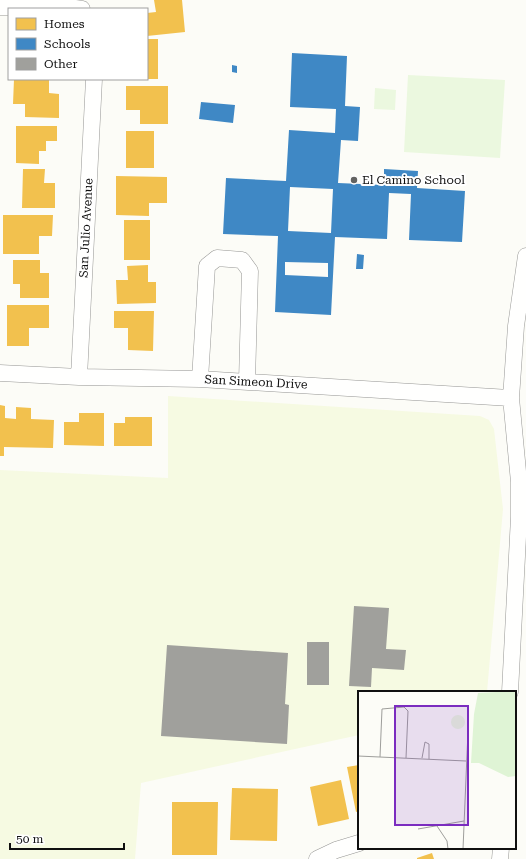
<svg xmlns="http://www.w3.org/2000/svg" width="526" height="859" viewBox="0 0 526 859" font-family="'Roboto Serif',serif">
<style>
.farmland{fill:#f6fae2}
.pitch{fill:#ebf8df}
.homes{fill:#f2c14e}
.schools{fill:#3f88c5;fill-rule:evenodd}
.building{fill:#a0a09c}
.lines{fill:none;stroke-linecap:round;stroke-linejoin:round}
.minor-casing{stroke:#969694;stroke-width:17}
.minor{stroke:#fffffe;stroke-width:16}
.poi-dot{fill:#636361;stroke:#fff;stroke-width:1.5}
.labels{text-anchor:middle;stroke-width:4;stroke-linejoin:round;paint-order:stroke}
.poi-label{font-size:12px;fill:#101010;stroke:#fff;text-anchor:start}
.street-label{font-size:12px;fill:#101010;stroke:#fff}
.inset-road{fill:none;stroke:#9e9e9b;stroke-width:1}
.view{fill:#7b2cbf;fill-opacity:0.15;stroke:#7b2cbf;stroke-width:2}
.inset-edge{fill:none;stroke:#101010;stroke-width:2}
</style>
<rect width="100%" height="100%" fill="#fcfcf7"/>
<path class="farmland" d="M168 396 480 416 489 420 494 429 503 509 487 692H359V735L141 783 135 859H0V470L168 478Z"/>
<path class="pitch" d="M408 75 505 80 500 158 404 152Z
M375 88 396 90 395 110 374 109Z"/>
<path class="homes" d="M154 0H182L185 32 147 36V13L156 12Z
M147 39H158V79H147Z
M14 79 49 80V93L59 94V118L25 117V104H13Z
M126 86H168V124H140V110H126Z
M16 126H57V141H46V151H39V164L16 163Z
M126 131H154V168H126Z
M23 169H45L44 183H55V208H22Z
M116 176 167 177V203H149V216L116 215Z
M3 215H53L52 236H39V254H3Z
M124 220H150V260H124Z
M13 260H40V273H49V298H20V284H13Z
M148 265V282H156V303L117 304 116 280H128L127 266Z
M7 305H49V328H29V346H7Z
M114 311H154L153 351 128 350V328H114Z
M0 405 5 406V418L16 419V407L31 408V419L54 420 53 448 4 447V456H0Z
M79 413H104V446L64 445V422H79Z
M125 417H152V446H114V423H125Z
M359 765V811L356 812 347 767Z
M341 780 349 819 318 826 310 787Z
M232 788 278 789 277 841 230 840Z
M172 802H218L217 855H172Z
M432 853 434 859H417V858Z"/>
<path class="schools" d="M292 53 347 56 345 106 360 107 358 141 341 140 338 183 384 185V169L418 171 417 188 465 191 462 242 409 240 411 194 389 193 387 239 335 237 331 315 275 312 278 236 223 234 226 178 286 181 289 130 335 133 336 109 290 107ZM290 187 333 189 331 233 288 231ZM285 262 328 263V277L285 275Z
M232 65 237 66V73L232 72Z
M201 102 235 105 233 123 199 119Z
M357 254 364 255 363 269H356Z"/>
<path class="building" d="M354 606 389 608 386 649 406 650 404 670 372 668 371 687 349 686Z
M307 642H329V685H307Z
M167 645 288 653 285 704 289 705 287 744 161 736Z"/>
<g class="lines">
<defs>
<path id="minor" d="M0 7H69L82 9
M0 373 79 377 200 379 511 398
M79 377 94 79
M200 379 207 266 217 258 242 260 250 271 247 381
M510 692 519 517V482L511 398 516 326 526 256
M317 859 336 850 359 843
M500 859 501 848"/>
</defs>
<use href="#minor" class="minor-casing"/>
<use href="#minor" class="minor"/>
</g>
<circle class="poi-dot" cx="354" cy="180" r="4"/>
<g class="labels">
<g class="poi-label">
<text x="362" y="184">El Camino School</text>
</g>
<g class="street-label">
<text transform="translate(86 228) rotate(-87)" y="4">San Julio Avenue</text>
<text transform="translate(256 382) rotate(3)" y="4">San Simeon Drive</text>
</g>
</g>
<g transform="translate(358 691)">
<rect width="158" height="158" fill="#fcfcf7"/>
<path d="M158 0V85L150 86 121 72H113L116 23 120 2Z" fill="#dff4d5"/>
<path d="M93 31a7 7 0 1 1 14 0a7 7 0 1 1-14 0Z" fill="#ebf8df"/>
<path class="inset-road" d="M0 65 108 70M22 66 24 18 46 16 50 20 48 67M64 67 67 51 71 53V68M79 135 89 150 90 158M60 138 106 130M105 158 110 40"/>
<path class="view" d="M37 15H110V134H37Z"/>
<rect width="158" height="158" class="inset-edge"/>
</g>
<rect x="8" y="8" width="140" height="72" fill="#ffffff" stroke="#9f9f9f"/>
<rect x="16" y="18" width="20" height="12" fill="#f2c14e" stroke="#9f9f9f"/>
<text x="44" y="28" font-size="12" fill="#101010">Homes</text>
<rect x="16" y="38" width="20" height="12" fill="#3f88c5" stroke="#9f9f9f"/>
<text x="44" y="48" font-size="12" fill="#101010">Schools</text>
<rect x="16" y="58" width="20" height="12" fill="#a0a09c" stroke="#9f9f9f"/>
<text x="44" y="68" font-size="12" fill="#101010">Other</text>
<path d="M10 843v6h114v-6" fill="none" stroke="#101010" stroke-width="2"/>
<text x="16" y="843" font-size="12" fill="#101010" stroke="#ffffff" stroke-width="3" paint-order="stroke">50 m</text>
</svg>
